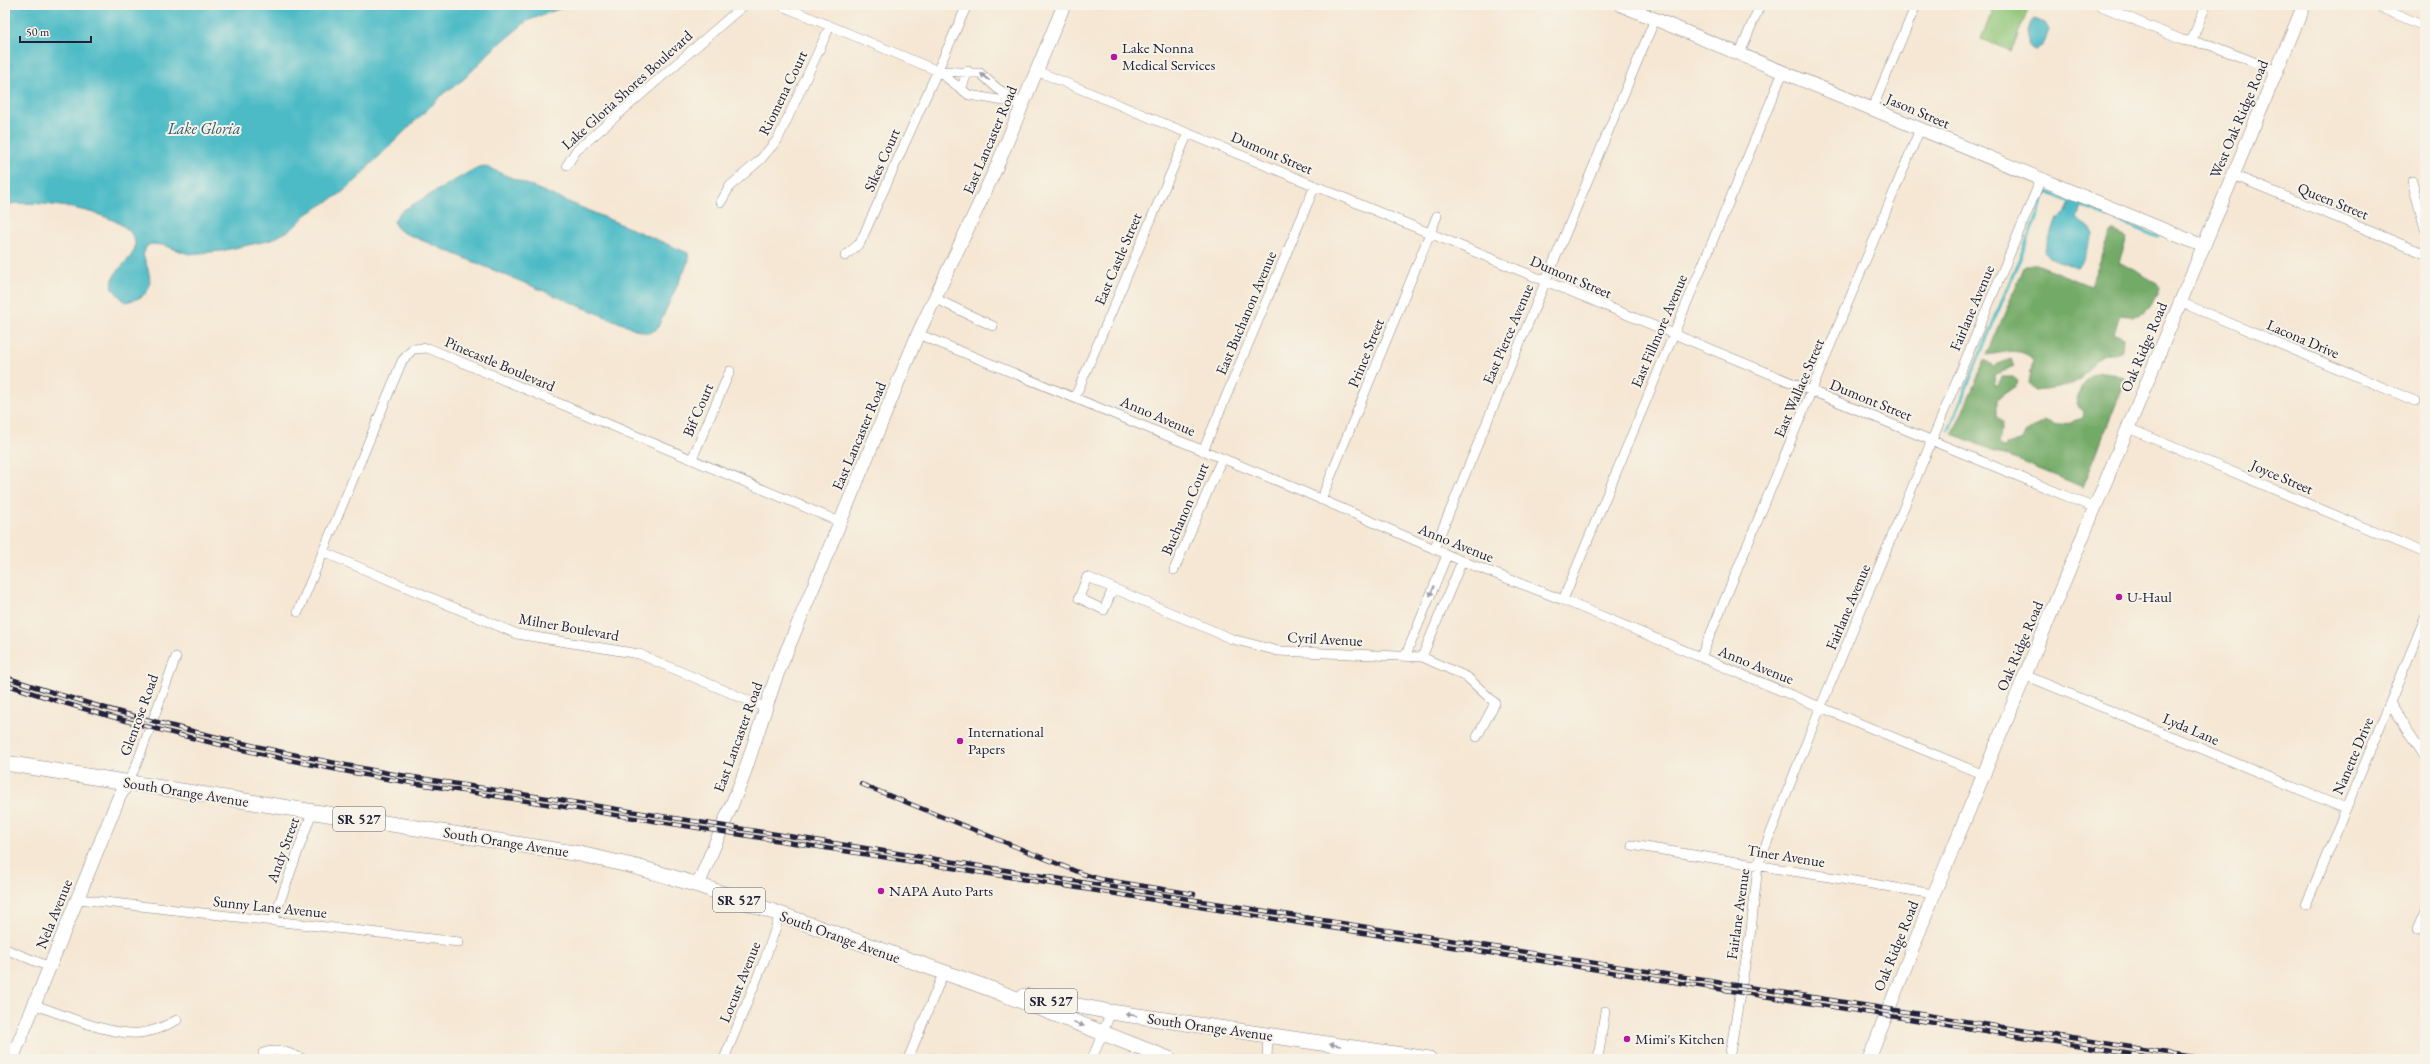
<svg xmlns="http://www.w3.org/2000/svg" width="2430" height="1064" viewBox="0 0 2430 1064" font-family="'EB Garamond',serif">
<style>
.green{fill:#8fc578;stroke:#58745a}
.forest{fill:#73aa68;stroke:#4a6652}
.water{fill:#4dbbc6;stroke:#386e80}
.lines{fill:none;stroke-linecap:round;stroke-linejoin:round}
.stream{stroke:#4dbbc6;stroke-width:3}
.street-casing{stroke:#8c8487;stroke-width:10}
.secondary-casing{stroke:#8c8487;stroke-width:14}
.primary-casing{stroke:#8c8487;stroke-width:16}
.street{stroke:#fff;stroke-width:9}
.secondary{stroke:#fff;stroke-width:13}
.primary{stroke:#fff;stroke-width:15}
.rail-casing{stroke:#22223b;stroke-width:4.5}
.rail{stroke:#f7f3e8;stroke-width:3;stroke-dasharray:9;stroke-linecap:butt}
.oneway{fill:#9c9ca7}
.poi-dot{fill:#b5179e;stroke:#f7f3e8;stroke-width:1.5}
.labels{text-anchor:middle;stroke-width:4;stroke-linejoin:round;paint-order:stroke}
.shield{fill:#f7f3e8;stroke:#62616f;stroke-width:1}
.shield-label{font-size:14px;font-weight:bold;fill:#22223b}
.poi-label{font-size:15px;fill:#22223b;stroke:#f7f3e8;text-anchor:start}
.street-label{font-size:15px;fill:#22223b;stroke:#f7f3e8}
.water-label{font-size:16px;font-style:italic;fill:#31586c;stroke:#f7f3e8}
</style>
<rect width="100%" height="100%" fill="#f7f3e8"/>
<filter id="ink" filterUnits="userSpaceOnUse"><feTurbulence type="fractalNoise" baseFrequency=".025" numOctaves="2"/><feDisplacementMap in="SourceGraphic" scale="8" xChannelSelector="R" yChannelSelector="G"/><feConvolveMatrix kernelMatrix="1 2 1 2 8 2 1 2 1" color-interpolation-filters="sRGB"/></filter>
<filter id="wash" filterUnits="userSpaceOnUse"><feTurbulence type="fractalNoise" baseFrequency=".012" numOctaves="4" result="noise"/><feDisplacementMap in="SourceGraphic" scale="16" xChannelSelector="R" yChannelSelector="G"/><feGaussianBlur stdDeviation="0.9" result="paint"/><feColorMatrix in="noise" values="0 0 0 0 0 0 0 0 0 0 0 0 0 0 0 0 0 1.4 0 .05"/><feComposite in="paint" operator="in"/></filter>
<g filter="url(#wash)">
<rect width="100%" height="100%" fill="#f5e7d3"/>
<path class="green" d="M1995 5H2030L2011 51 1981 39Z"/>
<path class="forest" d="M2112 231 2127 238 2119 262 2157 283 2159 288C2150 311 2145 319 2120 315L2114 333 2123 338 2122 350C2114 355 2110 352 2104 354 2092 360 2088 373 2077 381 2065 389 2049 389 2035 391L2029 383 2033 360C2021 346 2004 353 1987 355L2025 265H2039L2090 286Z
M2011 359 2014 367 1994 375 1995 385H1998L2002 377H2013L2018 381 2017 385 1997 399V417L2002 423 1999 444 2005 449 2006 445 2022 440 2025 433 2044 421 2057 426 2083 418 2084 412 2076 403C2083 372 2099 365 2126 379L2083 487 1953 434 1985 360 1993 366Z"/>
<path class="water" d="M5 5H569L527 21 491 51 464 79 444 93 369 166 359 178 340 194 307 214 292 229 271 240 221 251 189 254 163 245 150 244 146 247 143 255C152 278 157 297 125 302L111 287C113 282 113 276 116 273 122 264 134 257 135 246 139 211 30 198 5 205Z
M2034 19 2045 23 2049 30 2043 45 2035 50 2029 47C2027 39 2027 25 2034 19Z
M484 166 688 253 689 260 657 329 649 333 640 331 402 232 396 227 394 221 400 212 476 168Z
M2071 201 2081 206 2077 219 2089 227 2093 234 2082 263 2077 268 2049 257 2044 252 2057 219 2065 214Z"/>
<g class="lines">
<path class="stream" d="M1949 430 2047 192 2158 237"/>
</g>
</g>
<g filter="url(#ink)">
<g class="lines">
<defs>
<path id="street" d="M780 5 938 71 969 95 1023 104
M2099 5 2182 40 2210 45 2277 71
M2374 5 2419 24
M2192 40 2206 5
M1739 55 1760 5
M938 71 980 73 998 89 1017 101
M1037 71 2095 508
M961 89 968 71
M1872 109 1916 5
M567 165 576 151 744 5
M2233 175 2423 253 2425 248
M2412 181 2425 229
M721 202 730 186 760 160 778 139 830 26
M845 256 860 243 967 5
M934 298 993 326
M2180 302 2415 401
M918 334 1295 488 1462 561 1563 600 1984 775
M1075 397 1188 133
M2128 428 2425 553
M1203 451 1315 186
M692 459 730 371
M1321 500 1437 216
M1434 549 1655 19
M323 552 517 634 639 654 766 708
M1174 570 1222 458
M1113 588 1104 610 1079 598 1087 577 1232 639 1278 651 1422 657 1467 677 1495 703 1477 737
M1563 600 1783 72
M298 612 402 361 413 349 428 348 840 522
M1405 657 1447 555
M1422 657 1462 561
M1701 657 1920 129
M2025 675 2346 809
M2390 703 2425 757
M127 783 136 766 176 657
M1632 845 1934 894
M78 899 459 942
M2306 905 2425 618
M273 921 312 812
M2417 930 2425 911
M5 949 50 967
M35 1005C65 1015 107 1035 139 1033 153 1032 165 1026 177 1020
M263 1053C278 1048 290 1053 303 1059
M724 1059 765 959 780 915
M908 1059 943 974
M1092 1059 1111 1012
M1267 1059 1268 1035
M1598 1059 1605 1011
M1729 1059 1751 930 1758 865 1821 706 2041 179"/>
<path id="secondary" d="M1621 5 2203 246
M698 885 742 780 776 677 918 334 997 166 1064 5
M12 1059 119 797 127 783
M1869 1059 1934 894 2304 5"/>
<path id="primary" d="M5 763 580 854 637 867 698 885 991 989 1169 1059
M1025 996 1111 1012 1429 1059"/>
</defs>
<use href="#street" class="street-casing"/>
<use href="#secondary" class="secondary-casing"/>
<use href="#primary" class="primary-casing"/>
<use href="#street" class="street"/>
<use href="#secondary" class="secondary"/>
<use href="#primary" class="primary"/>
<defs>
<path id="rail" d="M5 677C130 719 258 749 388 773L2206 1059
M5 684C130 726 258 756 387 779L2163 1059
M861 784 1083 874 1100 879 1194 894"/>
</defs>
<use href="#rail" class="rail-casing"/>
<use href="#rail" class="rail"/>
</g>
<defs><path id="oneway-solid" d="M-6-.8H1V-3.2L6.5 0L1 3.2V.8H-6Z"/></defs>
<g class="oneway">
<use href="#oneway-solid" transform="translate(985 77) rotate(-143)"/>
<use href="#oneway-solid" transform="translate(1432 591) rotate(112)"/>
<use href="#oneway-solid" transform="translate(1131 1015) rotate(-172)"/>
<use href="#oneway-solid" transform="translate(1079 1024) rotate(22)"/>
<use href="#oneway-solid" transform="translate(1335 1045) rotate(-171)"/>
</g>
</g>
<g class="poi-dot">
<circle cx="1114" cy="57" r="4"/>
<circle cx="2119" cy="597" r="4"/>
<circle cx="960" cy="741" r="4"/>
<circle cx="881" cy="891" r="4"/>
<circle cx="1627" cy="1039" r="4"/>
</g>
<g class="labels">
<g class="shield">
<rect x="333" y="807" width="52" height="24" rx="3"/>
<rect x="713" y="888" width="52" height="24" rx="3"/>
<rect x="1025" y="989" width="52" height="24" rx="3"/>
</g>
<g class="shield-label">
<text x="359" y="824">SR 527</text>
<text x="739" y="905">SR 527</text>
<text x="1051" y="1006">SR 527</text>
</g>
<g class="poi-label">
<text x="1122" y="53">Lake Nonna<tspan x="1122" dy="17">Medical Services</tspan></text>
<text x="2127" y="602">U-Haul</text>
<text x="968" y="737">International<tspan x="968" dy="17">Papers</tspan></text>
<text x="889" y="896">NAPA Auto Parts</text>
<text x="1635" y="1044">Mimi's Kitchen</text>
</g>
<g class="street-label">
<text transform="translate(627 90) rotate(-42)" y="5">Lake Gloria Shores Boulevard</text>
<text transform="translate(783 93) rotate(-64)" y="5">Riomena Court</text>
<text transform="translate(1918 111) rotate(23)" y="5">Jason Street</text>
<text transform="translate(2239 119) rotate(-67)" y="5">West Oak Ridge Road</text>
<text transform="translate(990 140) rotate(-67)" y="5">East Lancaster Road</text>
<text transform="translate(1272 153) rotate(23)" y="5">Dumont Street</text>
<text transform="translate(882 160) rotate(-66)" y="5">Sikes Court</text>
<text transform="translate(2333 201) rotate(22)" y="5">Queen Street</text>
<text transform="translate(1118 259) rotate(-67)" y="5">East Castle Street</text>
<text transform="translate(1571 277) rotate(23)" y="5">Dumont Street</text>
<text transform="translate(1972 308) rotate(-67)" y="5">Fairlane Avenue</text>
<text transform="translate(1246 313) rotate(-67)" y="5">East Buchanon Avenue</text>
<text transform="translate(1659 331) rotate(-67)" y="5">East Fillmore Avenue</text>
<text transform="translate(1508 334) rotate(-67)" y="5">East Pierce Avenue</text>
<text transform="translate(2303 339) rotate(23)" y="5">Lacona Drive</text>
<text transform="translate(2144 347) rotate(-67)" y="5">Oak Ridge Road</text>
<text transform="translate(1366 353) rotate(-68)" y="5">Prince Street</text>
<text transform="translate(500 364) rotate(23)" y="5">Pinecastle Boulevard</text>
<text transform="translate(1799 388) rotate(-67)" y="5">East Wallace Street</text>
<text transform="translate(1871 400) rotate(22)" y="5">Dumont Street</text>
<text transform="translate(698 410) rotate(-67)" y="5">Bif Court</text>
<text transform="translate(1158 416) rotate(23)" y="5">Anno Avenue</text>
<text transform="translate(859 436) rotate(-67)" y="5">East Lancaster Road</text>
<text transform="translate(2282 477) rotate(23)" y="5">Joyce Street</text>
<text transform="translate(1185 509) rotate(-67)" y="5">Buchanon Court</text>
<text transform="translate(1456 543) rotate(22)" y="5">Anno Avenue</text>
<text transform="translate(1848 607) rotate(-67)" y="5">Fairlane Avenue</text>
<text transform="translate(569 627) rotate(10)" y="5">Milner Boulevard</text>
<text transform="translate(1325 639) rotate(3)" y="5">Cyril Avenue</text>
<text transform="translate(2020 646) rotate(-67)" y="5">Oak Ridge Road</text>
<text transform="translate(1756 665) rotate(22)" y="5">Anno Avenue</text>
<text transform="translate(139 715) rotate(-70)" y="5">Glenrose Road</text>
<text transform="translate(2191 729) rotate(23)" y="5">Lyda Lane</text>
<text transform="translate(738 737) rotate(-70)" y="5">East Lancaster Road</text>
<text transform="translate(2353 756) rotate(-67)" y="5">Nanette Drive</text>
<text transform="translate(186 792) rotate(9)" y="5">South Orange Avenue</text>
<text transform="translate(506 842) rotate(9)" y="5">South Orange Avenue</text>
<text transform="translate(283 850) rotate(-70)" y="5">Andy Street</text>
<text transform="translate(1786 856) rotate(9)" y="5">Tiner Avenue</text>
<text transform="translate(270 907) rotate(6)" y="5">Sunny Lane Avenue</text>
<text transform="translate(54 914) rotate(-68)" y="5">Nela Avenue</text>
<text transform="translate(1738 914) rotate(-82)" y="5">Fairlane Avenue</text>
<text transform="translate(840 937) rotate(20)" y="5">South Orange Avenue</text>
<text transform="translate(1896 946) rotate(-68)" y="5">Oak Ridge Road</text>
<text transform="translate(740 982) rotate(-68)" y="5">Locust Avenue</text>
<text transform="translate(1210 1027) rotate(8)" y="5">South Orange Avenue</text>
</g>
<g class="water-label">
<text x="204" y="134">Lake Gloria</text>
</g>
</g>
<rect width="2430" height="1064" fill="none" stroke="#f7f3e8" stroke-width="20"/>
<path d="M20 36v6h71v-6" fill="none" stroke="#22223b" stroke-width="2"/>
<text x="26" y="36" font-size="12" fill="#22223b" stroke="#f7f3e8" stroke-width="3" paint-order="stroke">50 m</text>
</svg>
